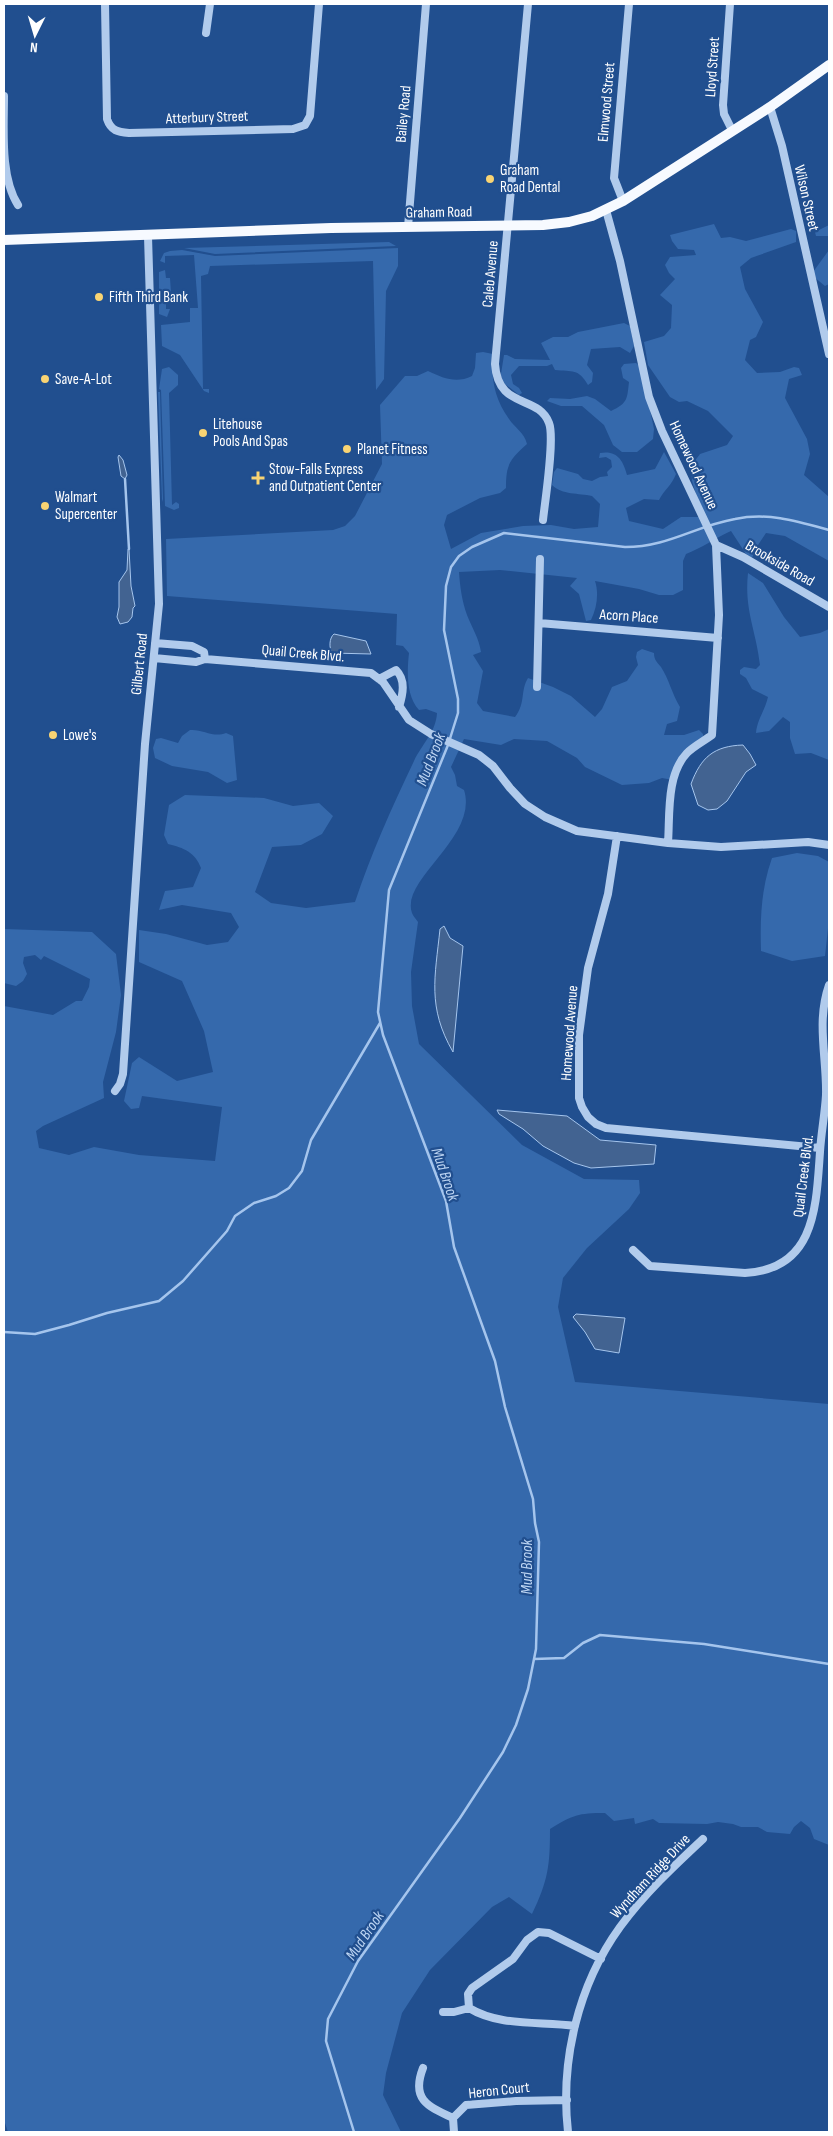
<svg xmlns="http://www.w3.org/2000/svg" width="833" height="2136" viewBox="0 0 833 2136" font-family="'Sofia Sans Condensed',sans-serif">
<style>
.green{fill:#3569ac}
.water{fill:#426391;stroke:#a5c5ed}
.lines{fill:none;stroke-linecap:round;stroke-linejoin:round}
.stream{stroke:#a5c5ed;stroke-width:2.5}
.minor{stroke:#b1cbec;stroke-width:8}
.major{stroke:#f7faff;stroke-width:10}
.poi-dot{fill:#f9d473;stroke:#214f8f;stroke-width:2}
.labels{text-anchor:middle;stroke-width:4.5;stroke-linejoin:round;paint-order:stroke}
.street-label{font-size:15px;fill:#fff;stroke:#214f8f}
.poi-label{font-size:15px;fill:#fff;stroke:#214f8f;text-anchor:start}
.water-label{font-size:16px;font-style:italic;fill:#bdd5f3;stroke:#214f8f}
</style>
<rect width="100%" height="100%" fill="#214f8f"/>
<path class="green" d="M714 224 721 238 730 237 746 241 791 229 796 231V242L751 258 740 267 745 289 763 322 756 337 750 340 745 360 757 373 780 372 794 367 799 368 802 375 789 379 785 398 807 439 810 454 804 475 829 497V561L785 536 766 533 756 548 752 558 746 554 731 531C715 538 702 548 686 554L683 561V590L673 595H659L639 589 595 581C599 593 597 608 591 620L586 621 579 594 570 586 577 578 500 570 459 572C460 587 462 601 467 615 472 628 479 638 481 652L473 655 483 671 477 703 483 711 515 717C526 703 520 691 528 678L553 687 571 696 595 717 602 709 612 687 627 681 638 665 636 657 637 652 642 649 654 653C654 660 657 662 661 667 669 679 672 694 680 707L677 721 667 724 664 735H684L699 730 703 734 704 741 687 754 673 780 662 778 649 783 622 785 585 767 577 758 547 741 514 739 501 745 464 739 451 767 455 775 457 786 464 790C479 837 400 879 412 913 413 916 416 919 418 922L411 972 412 1006 419 1044 522 1145 584 1179 639 1180 640 1193 629 1209 587 1248 563 1278 558 1307 575 1382 829 1404V1845L814 1839 810 1828 801 1821 794 1827 790 1834 767 1832 758 1827H741L733 1824 718 1822 707 1824 659 1823 653 1819 635 1824 634 1818 614 1821 605 1813C578 1813 573 1815 550 1829 550 1866 548 1881 532 1914L509 1897 492 1907 430 1970 402 2013 386 2073 383 2095 401 2132H8L4 2120V1006L53 1015 76 1001H82L89 987 90 979 44 956 41 960 35 955 24 957 23 963 27 974 23 981 16 986 4 983V929L92 932 116 954 121 995 116 1032 103 1082 104 1098 43 1126 36 1131 39 1148 69 1155 94 1147 139 1155 215 1161 222 1107 142 1096 139 1108 131 1109 124 1101 132 1063 139 1057 177 1081 213 1072 204 1031 182 981 139 962V930L166 934 207 945 228 942 239 927 231 913 182 905 159 910 165 891 193 887 201 868C195 852 184 848 168 844L164 835 169 805 185 795 264 798 293 806 319 803 333 816 322 834 301 845 272 847 255 892 271 903 306 908 355 902C371 854 392 807 414 761 422 744 436 732 437 713L426 709 419 710C406 696 407 671 409 653L403 646 396 645 397 614 167 596 166 539 333 530 345 526 355 516 382 464 380 405 405 376H417L428 371C443 378 456 384 472 376L475 368 476 353 483 352 493 354C491 379 494 398 509 419 515 428 524 432 527 444 509 460 506 465 506 488L500 493 480 498 447 515 444 525 451 549 481 533 523 526 551 525 574 529 598 527 600 504 592 496C579 493 562 495 552 485L554 472 557 468 578 474 583 479 592 481 600 477 608 476 607 472 612 467 611 460 606 457 599 458 600 453C617 450 623 460 627 475L655 469 664 452 676 474C672 485 664 490 659 500L644 499 626 508 629 521 663 529 681 517H703L692 481 691 466 700 454 727 445 733 436 708 411 687 401 679 402 670 397 648 365 644 342 664 336 671 328 672 305 660 295 675 279 669 273 665 265 670 257 696 255 694 250 678 249 672 241 670 235Z
M829 225V236H816L815 232Z
M389 242 396 246 215 254 184 248Z
M398 248V266L386 291 384 379 376 390 373 261 210 266 208 274 201 276 203 389H209V393L204 391 180 355 162 346 161 325 190 322V308H198L194 255 165 256V263L160 261 164 253 170 251 182 250 215 256Z
M829 250V284L825 286 814 277 813 272Z
M165 270 166 278H170L171 293 166 294V309H170L167 317 159 314V272Z
M624 323 630 326 634 346 630 353 620 347 591 349 587 365 593 373 592 382 588 385C578 368 573 372 555 370L552 364 547 366H519L511 375 513 384 519 388 522 393 519 395 500 380 504 355H507L515 359 550 360 541 343 553 337H568L578 332Z
M636 363 641 367 654 429 653 439 637 452H622L613 445 604 425 582 406H561L547 401 550 398 570 399 587 396 595 399 611 411C628 403 627 399 629 382L623 378 621 368 624 364Z
M169 367 178 375V385L169 393 172 505 176 502 179 504V508L174 510 165 506 161 390 159 389 162 369Z
M158 392H160L163 502 162 499Z
M748 573 763 583 784 617 800 637 820 633 829 629V760L811 753 795 754 790 738V722L783 717 769 731 756 733C757 720 765 710 768 697L752 689 746 678 740 674V670L744 667 756 669 760 665C756 630 744 610 748 573Z
M190 730C203 729 213 738 226 733L233 736 237 780 227 783 208 772 172 766 155 758 153 748 156 739 161 738 178 743 182 736Z
M797 853 818 856 829 862V919L825 956 792 961 761 951C760 919 761 889 772 858Z"/>
<path class="water" d="M119 455 123 460 127 475 125 479 121 476 118 457Z
M128 549H129L131 586 135 606 133 608 132 617 128 622 120 624 117 617 119 607V582L127 570Z
M334 634 366 641 371 654 332 653C329 648 329 638 334 634Z
M743 745 750 754 756 765 746 772 727 801 717 809 708 810 698 805 691 784C701 757 714 746 743 745Z
M444 926 450 938 463 946 453 1052C427 1007 435 977 440 929Z
M497 1110 567 1116 600 1140 656 1145 654 1164 591 1168 574 1163 543 1146 523 1129 499 1114Z
M576 1314 625 1318 619 1353 595 1349 585 1332 573 1317Z"/>
<g class="lines">
<path class="stream" d="M125 479 129 549
M4 1332 35 1334 69 1325 107 1313 159 1301 183 1281 227 1231 235 1216 254 1203 276 1196 289 1188 302 1171 311 1140 380 1023
M534 1659 564 1658 583 1643 600 1635 704 1644 829 1664
M354 2132 326 2041 328 2019 358 1961 460 1818 503 1752 516 1725 528 1689 536 1649 539 1542 535 1523 533 1499 505 1407 495 1361 454 1247 446 1201 383 1035 378 1012 389 890 448 745 458 713V699L444 630 446 586 451 567 459 556 472 547 504 533 625 547C668 547 695 526 735 519 768 512 797 521 829 530"/>
<path class="minor" d="M105 4 107 119C111 131 118 132 129 133L293 129 305 125 310 116 319 4
M528 4 495 364C498 410 538 394 549 423 555 438 545 501 543 520
M730 4 723 105 724 114 732 130
M206 33 210 4
M4 96C4 130 0 177 18 205
M770 107 782 146 829 354
M623 201 614 178 629 4
M606 210 620 261 649 397 662 431 716 545 719 615 712 735C704 741 694 746 687 753 666 775 670 815 668 843
M408 227 426 4
M716 545 743 557 829 607
M539 623 718 638
M155 643 192 646 204 652 205 659
M154 658 196 662 205 659 371 673 383 682 409 720 431 734 479 755 493 766 510 788 525 804 545 817 577 831 668 843 721 847 808 842 829 845
M379 679 396 670C406 680 403 694 399 707
M537 687 540 559
M617 836 608 894 588 968 579 1035V1098L582 1107 588 1117 596 1124 606 1128 820 1148
M115 1091 120 1084 123 1074 145 744 159 604 148 236
M633 1250 650 1266 745 1273C816 1269 816 1206 820 1152 821 1133 825 1114 826 1095 827 1058 816 1022 829 985
M443 2012H454L469 2008
M575 2026C541 2021 500 2027 469 2008L468 1994 472 1988 513 1959 527 1940 538 1932 549 1933 601 1959
M423 2068C411 2099 427 2106 453 2118
M454 2132 453 2118 466 2105 516 2101 567 2100
M568 2132C560 2061 578 1985 620 1927 644 1894 674 1866 703 1839"/>
<path class="major" d="M4 240 331 228 543 225 569 222 592 216 623 201 770 107 829 65"/>
</g>
<g class="poi-dot">
<circle cx="490" cy="179" r="5"/>
<circle cx="99" cy="297" r="5"/>
<circle cx="45" cy="379" r="5"/>
<circle cx="203" cy="433" r="5"/>
<circle cx="347" cy="449" r="5"/>
<path d="M255.5 470.5h5v5h5v5h-5v5h-5v-5h-5v-5h5z"/>
<circle cx="45" cy="506" r="5"/>
<circle cx="53" cy="735" r="5"/>
</g>
<g class="labels">
<g class="street-label">
<text transform="translate(712 67) rotate(-86)" y="5">Lloyd Street</text>
<text transform="translate(606 102) rotate(-85)" y="5">Elmwood Street</text>
<text transform="translate(403 114) rotate(-85)" y="5">Bailey Road</text>
<text transform="translate(207 117) rotate(-2)" y="5">Atterbury Street</text>
<text transform="translate(807 198) rotate(77)" y="5">Wilson Street</text>
<text transform="translate(439 212) rotate(-1)" y="5">Graham Road</text>
<text transform="translate(490 274) rotate(-85)" y="5">Caleb Avenue</text>
<text transform="translate(694 465) rotate(65)" y="5">Homewood Avenue</text>
<text transform="translate(780 563) rotate(30)" y="5">Brookside Road</text>
<text transform="translate(629 616) rotate(4)" y="5">Acorn Place</text>
<text transform="translate(303 653) rotate(5)" y="5">Quail Creek Blvd.</text>
<text transform="translate(139 664) rotate(-84)" y="5">Gilbert Road</text>
<text transform="translate(569 1033) rotate(-86)" y="5">Homewood Avenue</text>
<text transform="translate(803 1176) rotate(-83)" y="5">Quail Creek Blvd.</text>
<text transform="translate(650 1876) rotate(-47)" y="5">Wyndham Ridge Drive</text>
<text transform="translate(499 2090) rotate(-6)" y="5">Heron Court</text>
</g>
<g class="poi-label">
<text x="500" y="175">Graham<tspan x="500" dy="17">Road Dental</tspan></text>
<text x="109" y="302">Fifth Third Bank</text>
<text x="55" y="384">Save-A-Lot</text>
<text x="213" y="429">Litehouse<tspan x="213" dy="17">Pools And Spas</tspan></text>
<text x="357" y="454">Planet Fitness</text>
<text x="269" y="474">Stow-Falls Express<tspan x="269" dy="17">and Outpatient Center</tspan></text>
<text x="55" y="502">Walmart<tspan x="55" dy="17">Supercenter</tspan></text>
<text x="63" y="740">Lowe's</text>
</g>
<g class="water-label">
<text transform="translate(430 759) rotate(-69)" y="6">Mud Brook</text>
<text transform="translate(446 1174) rotate(71)" y="6">Mud Brook</text>
<text transform="translate(526 1567) rotate(-90)" y="6">Mud Brook</text>
<text transform="translate(364 1935) rotate(-56)" y="6">Mud Brook</text>
</g>
</g>
<rect width="833" height="2136" fill="none" stroke="#ffffff" stroke-width="10"/>
<g transform="translate(35 35) rotate(185)" stroke="#214f8f" stroke-width="4" paint-order="stroke">
<path d="M0-4L9 19L0 12L-9 19Z" fill="#ffffff"/>
<text y="-8" font-size="14" font-weight="bold" text-anchor="middle" fill="#ffffff">N</text>
</g>
</svg>
